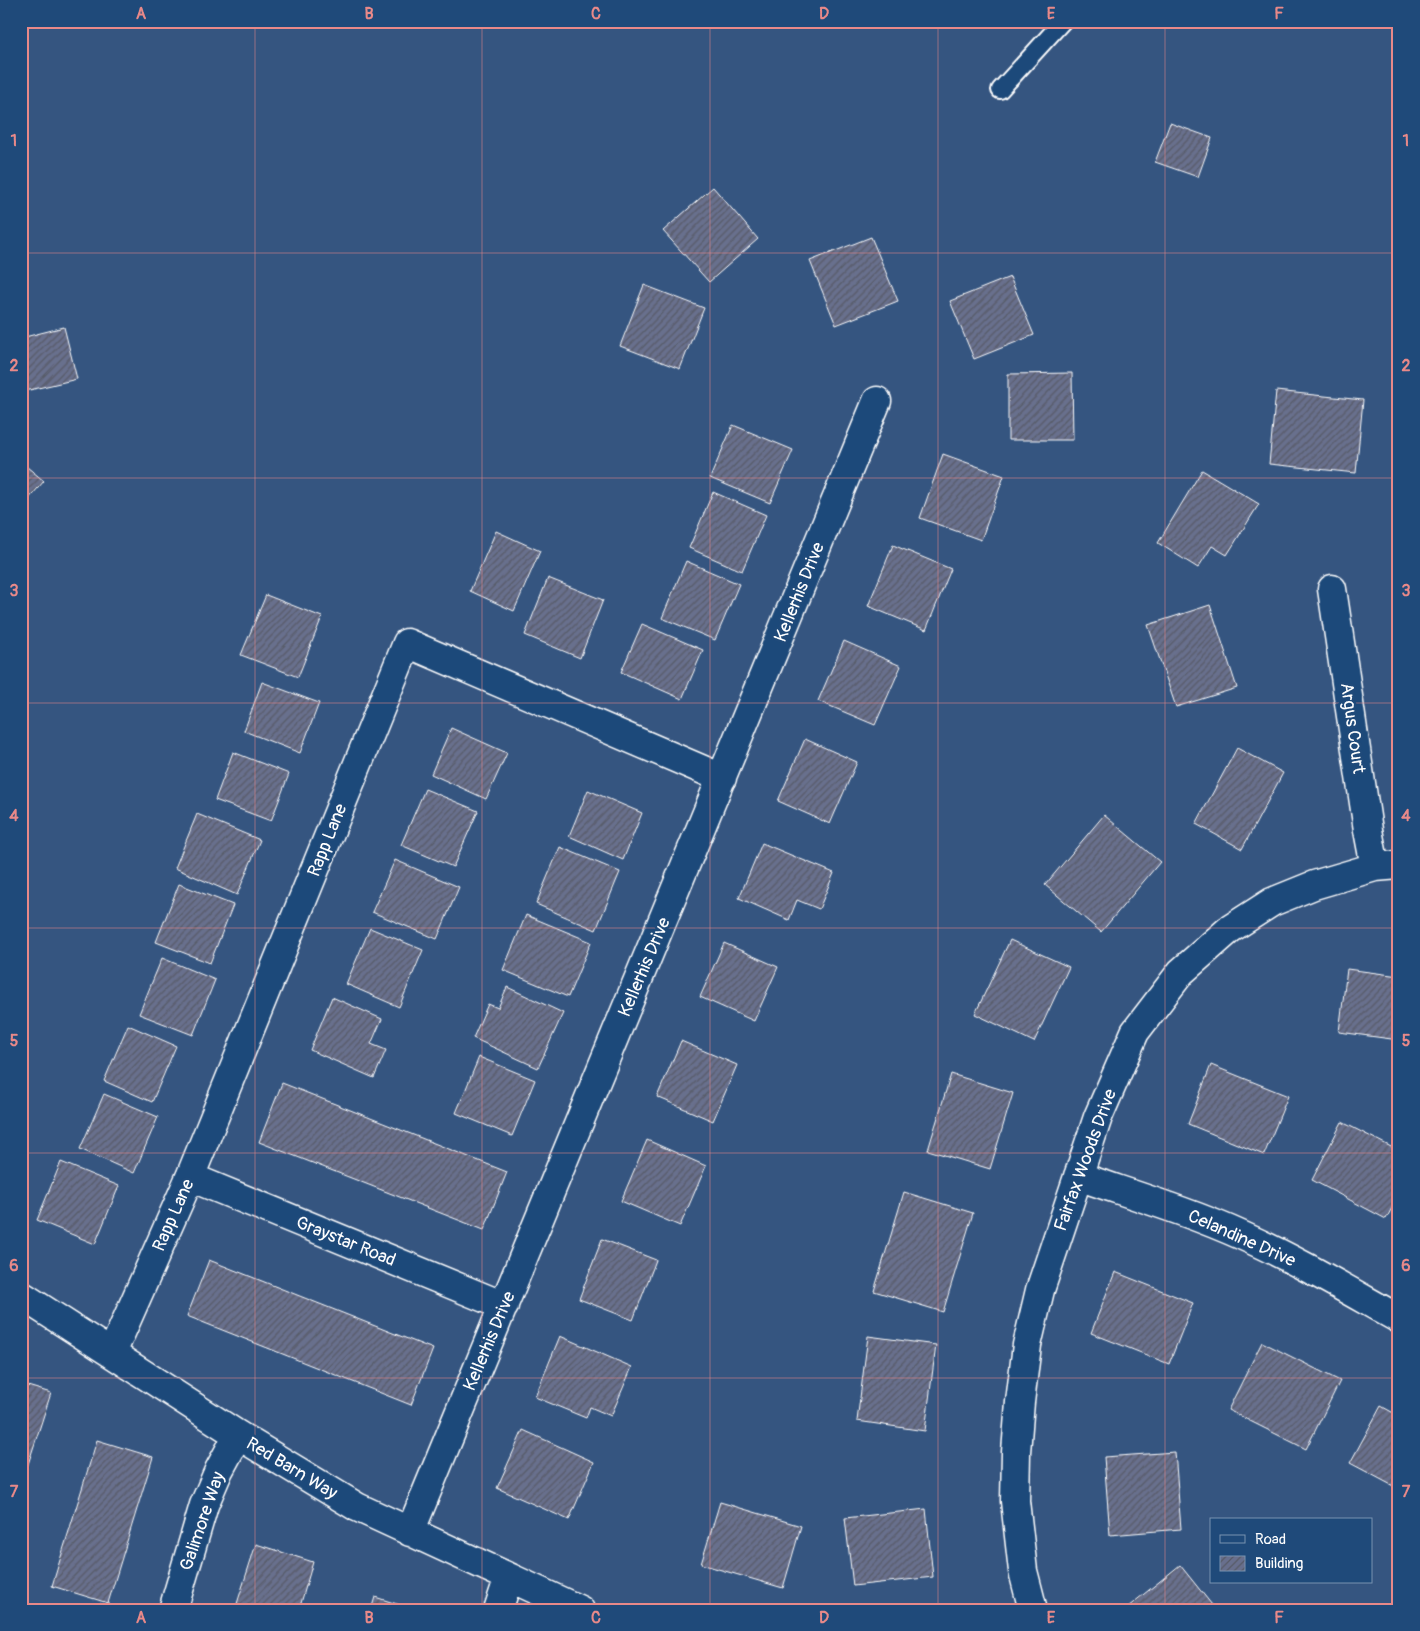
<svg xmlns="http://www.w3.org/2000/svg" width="1420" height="1631" viewBox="0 0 1420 1631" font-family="Pangolin,sans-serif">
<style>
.building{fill:url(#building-hatch);stroke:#fff}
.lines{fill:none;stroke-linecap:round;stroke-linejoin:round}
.service-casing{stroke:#fff;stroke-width:20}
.minor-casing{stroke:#fff;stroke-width:31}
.service{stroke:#1f4a7a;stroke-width:16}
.minor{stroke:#1f4a7a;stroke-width:28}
.grid{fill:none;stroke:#e88989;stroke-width:1;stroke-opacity:0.55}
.labels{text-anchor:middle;stroke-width:5;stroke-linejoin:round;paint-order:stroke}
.street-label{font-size:18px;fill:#fff;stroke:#1f4a7a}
.neatline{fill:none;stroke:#e88989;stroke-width:2}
.grid-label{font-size:16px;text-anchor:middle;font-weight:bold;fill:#e88989}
</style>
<defs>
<pattern id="building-hatch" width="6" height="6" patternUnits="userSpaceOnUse" patternTransform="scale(1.25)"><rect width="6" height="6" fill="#686f8d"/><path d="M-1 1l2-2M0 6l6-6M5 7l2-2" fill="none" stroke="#575a66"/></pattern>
</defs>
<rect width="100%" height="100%" fill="#355580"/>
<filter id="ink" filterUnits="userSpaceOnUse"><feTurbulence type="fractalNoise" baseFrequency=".02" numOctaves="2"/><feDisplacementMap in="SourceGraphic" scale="10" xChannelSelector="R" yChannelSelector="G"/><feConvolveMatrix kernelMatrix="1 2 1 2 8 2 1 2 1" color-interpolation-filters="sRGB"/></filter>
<g filter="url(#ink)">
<path class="building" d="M1170 123 1212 138 1198 177 1155 162Z
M713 187 758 239 709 282 663 231Z
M871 237 898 301 836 325 810 261Z
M1010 277 1034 335 974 359 950 301Z
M644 285 704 308 680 369 620 346Z
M64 327 77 379 21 392V338Z
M1072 373 1073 440H1008V374Z
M1276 391 1363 400 1356 473 1269 464Z
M733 425 793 450 770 503 710 478Z
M943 454 1004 476 981 540 920 518Z
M21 462 44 481 21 508Z
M1202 470 1259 504 1227 555 1212 546 1198 568 1158 543Z
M713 492 766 515 742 571 689 548Z
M496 531 540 551 514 611 470 591Z
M893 545 951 569 926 630 868 606Z
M686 561 739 584 715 640 662 618Z
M548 578 603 600 580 658 525 635Z
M266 595 322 617 298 677 241 655Z
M1210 605 1237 688 1176 707 1148 625Z
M642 624 703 650 682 699 621 672Z
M844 641 901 666 875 725 818 701Z
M262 682 319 703 300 753 244 731Z
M451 728 507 753 486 799 431 774Z
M805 739 857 762 830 824 778 801Z
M1237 748 1283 773 1242 849 1196 824Z
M233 752 289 774 271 821 215 800Z
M425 789 478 811 453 867 401 845Z
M588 790 642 813 623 860 569 836Z
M197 814 260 840 237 895 175 868Z
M1104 815 1160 862 1101 932 1045 885Z
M762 843 834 873 819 909 797 900 789 920 739 898Z
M560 847 620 872 596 930 536 904Z
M395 860 459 887 437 939 372 912Z
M179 884 233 905 210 963 156 942Z
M526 915 591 942 568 997 503 970Z
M370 928 423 950 399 1007 346 984Z
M1010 940 1069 967 1034 1042 975 1014Z
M724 943 778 967 754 1021 700 997Z
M162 958 215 980 193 1035 139 1014Z
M1347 969 1399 976V1040L1339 1032Z
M507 987 563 1013 538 1068 473 1038 488 1004 498 1008Z
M332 997 382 1019 371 1044 386 1050 374 1078 310 1050Z
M128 1025 176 1046 152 1102 104 1081Z
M681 1041 737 1065 713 1121 657 1097Z
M479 1057 535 1080 512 1136 456 1113Z
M1211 1065 1288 1096 1264 1155 1188 1124Z
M951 1074 1013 1093 990 1169 928 1150Z
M282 1083 507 1172 484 1230 259 1142Z
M104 1094 158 1117 134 1173 80 1149Z
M1342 1122 1399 1151V1195L1386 1219 1312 1180Z
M647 1140 706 1166 680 1226 621 1201Z
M61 1162 119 1186 95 1244 37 1220Z
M904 1192 973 1213 943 1312 874 1291Z
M602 1239 656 1260 633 1320 579 1299Z
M209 1260 433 1349 411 1405 187 1316Z
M1115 1272 1193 1303 1169 1364 1091 1333Z
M560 1336 632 1367 611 1416 590 1407 586 1418 535 1397Z
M868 1336 936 1345 925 1431 857 1421Z
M1262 1342 1340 1381 1306 1449 1228 1410Z
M21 1384 51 1393 21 1486Z
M1381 1406 1399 1416V1489L1350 1463Z
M523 1430 594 1462 569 1520 497 1488Z
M97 1440 153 1457 108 1603 52 1586Z
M1175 1452 1181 1529 1110 1535 1104 1457Z
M720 1502 801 1526 783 1588 701 1564Z
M926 1509 933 1577 853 1586 845 1518Z
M256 1544 313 1562 299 1610H235Z
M1180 1565 1216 1610H1130L1128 1607Z
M375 1597 416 1610H371Z"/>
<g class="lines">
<defs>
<path id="service" d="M1000 90 1063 21"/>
<path id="minor" d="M1332 589 1368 830 1375 867
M1078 1176C1133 1195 1190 1212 1243 1236 1297 1260 1347 1290 1399 1319
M190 1177 504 1306
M21 1295 238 1435 357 1507 580 1610
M112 1353 190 1177 407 643 722 778
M410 1532 877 401
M173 1610 204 1505 219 1470 238 1435
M498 1610 509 1577
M1033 1610 1023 1571 1015 1501 1016 1452 1020 1402 1027 1345 1040 1290 1098 1117 1135 1032 1181 972 1230 929 1272 902 1314 885 1375 867 1399 865"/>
</defs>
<use href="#service" class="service-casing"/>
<use href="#minor" class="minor-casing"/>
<use href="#service" class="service"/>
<use href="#minor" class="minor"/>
</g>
</g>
<path class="grid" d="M255 21V1610M482 21V1610M710 21V1610M938 21V1610M1165 21V1610M21 253H1399M21 478H1399M21 703H1399M21 928H1399M21 1153H1399M21 1378H1399"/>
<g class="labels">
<g class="street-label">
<text transform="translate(799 592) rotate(-68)" y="6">Kellerhis Drive</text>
<text transform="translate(1353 728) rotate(82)" y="6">Argus Court</text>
<text transform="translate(327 840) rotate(-68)" y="6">Rapp Lane</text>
<text transform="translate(644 967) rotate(-67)" y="6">Kellerhis Drive</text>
<text transform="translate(1085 1160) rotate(-70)" y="6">Fairfax Woods Drive</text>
<text transform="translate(173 1215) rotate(-66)" y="6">Rapp Lane</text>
<text transform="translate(1242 1238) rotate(24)" y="6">Celandine Drive</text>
<text transform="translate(346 1241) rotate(22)" y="6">Graystar Road</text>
<text transform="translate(489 1341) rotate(-67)" y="6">Kellerhis Drive</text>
<text transform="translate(292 1468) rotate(31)" y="6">Red Barn Way</text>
<text transform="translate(202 1521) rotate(-71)" y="6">Galimore Way</text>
</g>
</g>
<rect width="1420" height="1631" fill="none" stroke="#1f4a7a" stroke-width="55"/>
<rect x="1210" y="1518" width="162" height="65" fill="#1f4a7a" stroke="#7992af"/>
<rect x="1220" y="1535" width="25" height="8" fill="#1f4a7a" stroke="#7992af"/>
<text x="1255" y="1544" font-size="15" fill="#ffffff">Road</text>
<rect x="1220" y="1556" width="25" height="15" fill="url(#building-hatch)" stroke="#7992af"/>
<text x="1255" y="1568" font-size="15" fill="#ffffff">Building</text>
<rect x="28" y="28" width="1364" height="1576" class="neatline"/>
<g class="grid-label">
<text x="141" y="19">A</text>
<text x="369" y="19">B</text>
<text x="596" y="19">C</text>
<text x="824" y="19">D</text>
<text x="1051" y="19">E</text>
<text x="1279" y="19">F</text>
<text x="14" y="146">1</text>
<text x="1406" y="146">1</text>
<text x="14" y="371">2</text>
<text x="1406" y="371">2</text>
<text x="14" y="596">3</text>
<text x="1406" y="596">3</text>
<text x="14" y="821">4</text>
<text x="1406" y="821">4</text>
<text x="14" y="1046">5</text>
<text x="1406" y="1046">5</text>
<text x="14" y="1271">6</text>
<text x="1406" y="1271">6</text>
<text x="14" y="1497">7</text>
<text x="1406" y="1497">7</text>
<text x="141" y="1623">A</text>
<text x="369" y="1623">B</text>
<text x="596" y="1623">C</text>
<text x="824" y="1623">D</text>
<text x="1051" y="1623">E</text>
<text x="1279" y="1623">F</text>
</g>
</svg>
